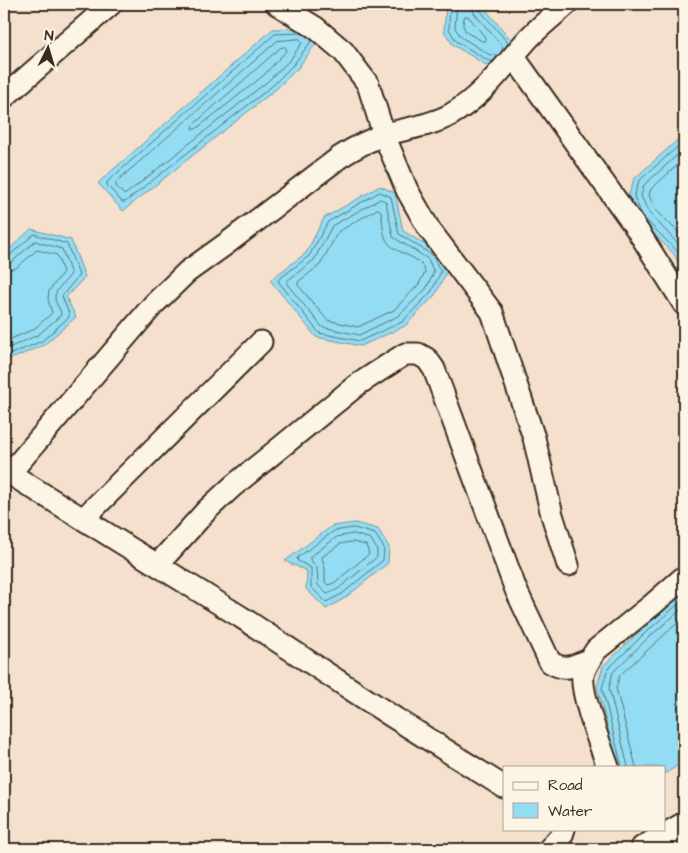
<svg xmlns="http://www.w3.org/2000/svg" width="688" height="853" viewBox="0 0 688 853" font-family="'Architects Daughter',sans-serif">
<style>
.water{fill:#92ddf3;stroke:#6f959e}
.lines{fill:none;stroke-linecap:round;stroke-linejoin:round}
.shore{stroke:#5e7273;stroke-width:1}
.minor-casing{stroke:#3b2a1e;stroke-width:25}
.tertiary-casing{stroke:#3b2a1e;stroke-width:30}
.minor{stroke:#fcf5e5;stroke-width:21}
.tertiary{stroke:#fcf5e5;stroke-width:26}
</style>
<rect width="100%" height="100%" fill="#f5e0ce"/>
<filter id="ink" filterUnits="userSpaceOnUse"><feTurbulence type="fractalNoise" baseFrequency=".02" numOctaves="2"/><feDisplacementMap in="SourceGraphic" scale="10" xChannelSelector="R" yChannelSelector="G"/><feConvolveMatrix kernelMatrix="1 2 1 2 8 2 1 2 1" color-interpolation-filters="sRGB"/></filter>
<g filter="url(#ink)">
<path class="water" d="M446 4H481L517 47 506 66H488L453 45 444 31Z
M306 28 320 38 298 68 275 90 123 211 98 183 273 29Z
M684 134V276L674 254 639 220 628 197 634 179Z
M380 186 395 193 403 231 436 251 447 271 435 295 405 326 361 346 316 337 270 280 306 253 324 218Z
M31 229 71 240 85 277 66 297 76 317 44 345 4 362V254Z
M355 523 378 529 389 547 388 563 345 598 326 609 306 589 307 571 285 561 332 526Z
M684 592V762L664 774V767H618L597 687 603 666 641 630Z"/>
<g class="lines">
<path class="shore" d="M450 4 449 29 456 41 489 61H493
M457 4 455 28 461 37 490 55H499
M472 4 474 13 503 47 502 51
M478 4 479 9 508 43
M465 16H468L485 37V41H482L466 32 463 25Z
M302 33 275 34 107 182V185L122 202H125L272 86 294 64 312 40
M300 39 302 43 290 60 268 81 126 194H123L116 186V182L277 41Z
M285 47 287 50 263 76 196 129H192L193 125 280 48Z
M684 141 639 181 634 197 643 217 677 251 684 264
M684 149 644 185 641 196 649 213 684 250
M684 159 651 189 649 195 655 209 684 238
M380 192 391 197 399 234 432 255 441 272 431 292 402 322 360 341 319 333 279 282 278 280 309 256 328 222Z
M381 199 386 202 393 237 428 259 434 272 426 289 398 316 359 335 322 327 287 284V281L314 260 332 226Z
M378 209 381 211C383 221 382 234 388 243 398 255 422 256 425 272L419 284 394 310 358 327 327 320 298 285V282L320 265 338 232Z
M4 257 9 256 34 234 67 244 79 275 62 296 69 314V317L42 341 4 357
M4 264 12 262 35 241 62 249 71 274C67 281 54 289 55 299 56 305 61 309 61 315L38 335 4 350
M4 271 16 268 37 250 57 255 63 272 49 291 48 299 52 313 34 329 4 342
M354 528 375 534 384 548 383 560 342 594 326 602 311 587V568L298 561 297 558 334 531Z
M354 534 371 539 377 550V557L338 589 327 594 318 585 317 568 310 559V557L337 537Z
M353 542 366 545 369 554 334 583 328 585 325 582V569L322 557 340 544Z
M622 767 602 688 608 669 644 634 684 599
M628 767 609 688 613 672 648 638 684 607
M636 767 616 688 620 675 684 617"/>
<defs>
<path id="minor" d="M277 4 316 28 343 51 368 84 384 135 407 190 429 229 492 312 534 438 552 515 568 565
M514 57 636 228 684 304
M4 97 111 4
M4 470 241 617 390 715 504 787
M10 473 154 304 187 272 226 244 340 157C354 148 368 140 384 135 407 128 430 126 450 115 482 97 504 66 527 40 539 27 554 15 567 4
M84 518 261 342
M158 564 207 510 233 486 357 385 405 354H418L427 359 434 369 516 590 550 662C566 672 573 666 589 660
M608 767C601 747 580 693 583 675 585 666 591 658 596 650L652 605 684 577
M549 849 562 835 564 829"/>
<path id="tertiary" d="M644 849 684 826"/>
</defs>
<use href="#minor" class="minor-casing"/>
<use href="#tertiary" class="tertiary-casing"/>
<use href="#minor" class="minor"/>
<use href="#tertiary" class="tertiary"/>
</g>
</g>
<rect width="688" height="853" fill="none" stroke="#fcf5e5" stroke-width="20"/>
<rect x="10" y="10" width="668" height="833" fill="none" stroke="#3b2a1e" stroke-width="2" filter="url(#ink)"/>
<rect x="503" y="766" width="162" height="65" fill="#fcf5e5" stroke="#afa495"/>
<rect x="513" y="782" width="25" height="8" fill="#fcf5e5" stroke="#afa495"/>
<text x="548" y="790" font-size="15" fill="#3b2a1e">Road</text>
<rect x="513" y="803" width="25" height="15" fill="#92ddf3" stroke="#afa495"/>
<text x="548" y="816" font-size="15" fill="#3b2a1e">Water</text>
<g transform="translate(48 48) rotate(5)" stroke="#fcf5e5" stroke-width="4" paint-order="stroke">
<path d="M0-4L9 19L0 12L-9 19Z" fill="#3b2a1e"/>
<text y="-8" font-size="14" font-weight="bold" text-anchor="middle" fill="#3b2a1e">N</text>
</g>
</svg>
